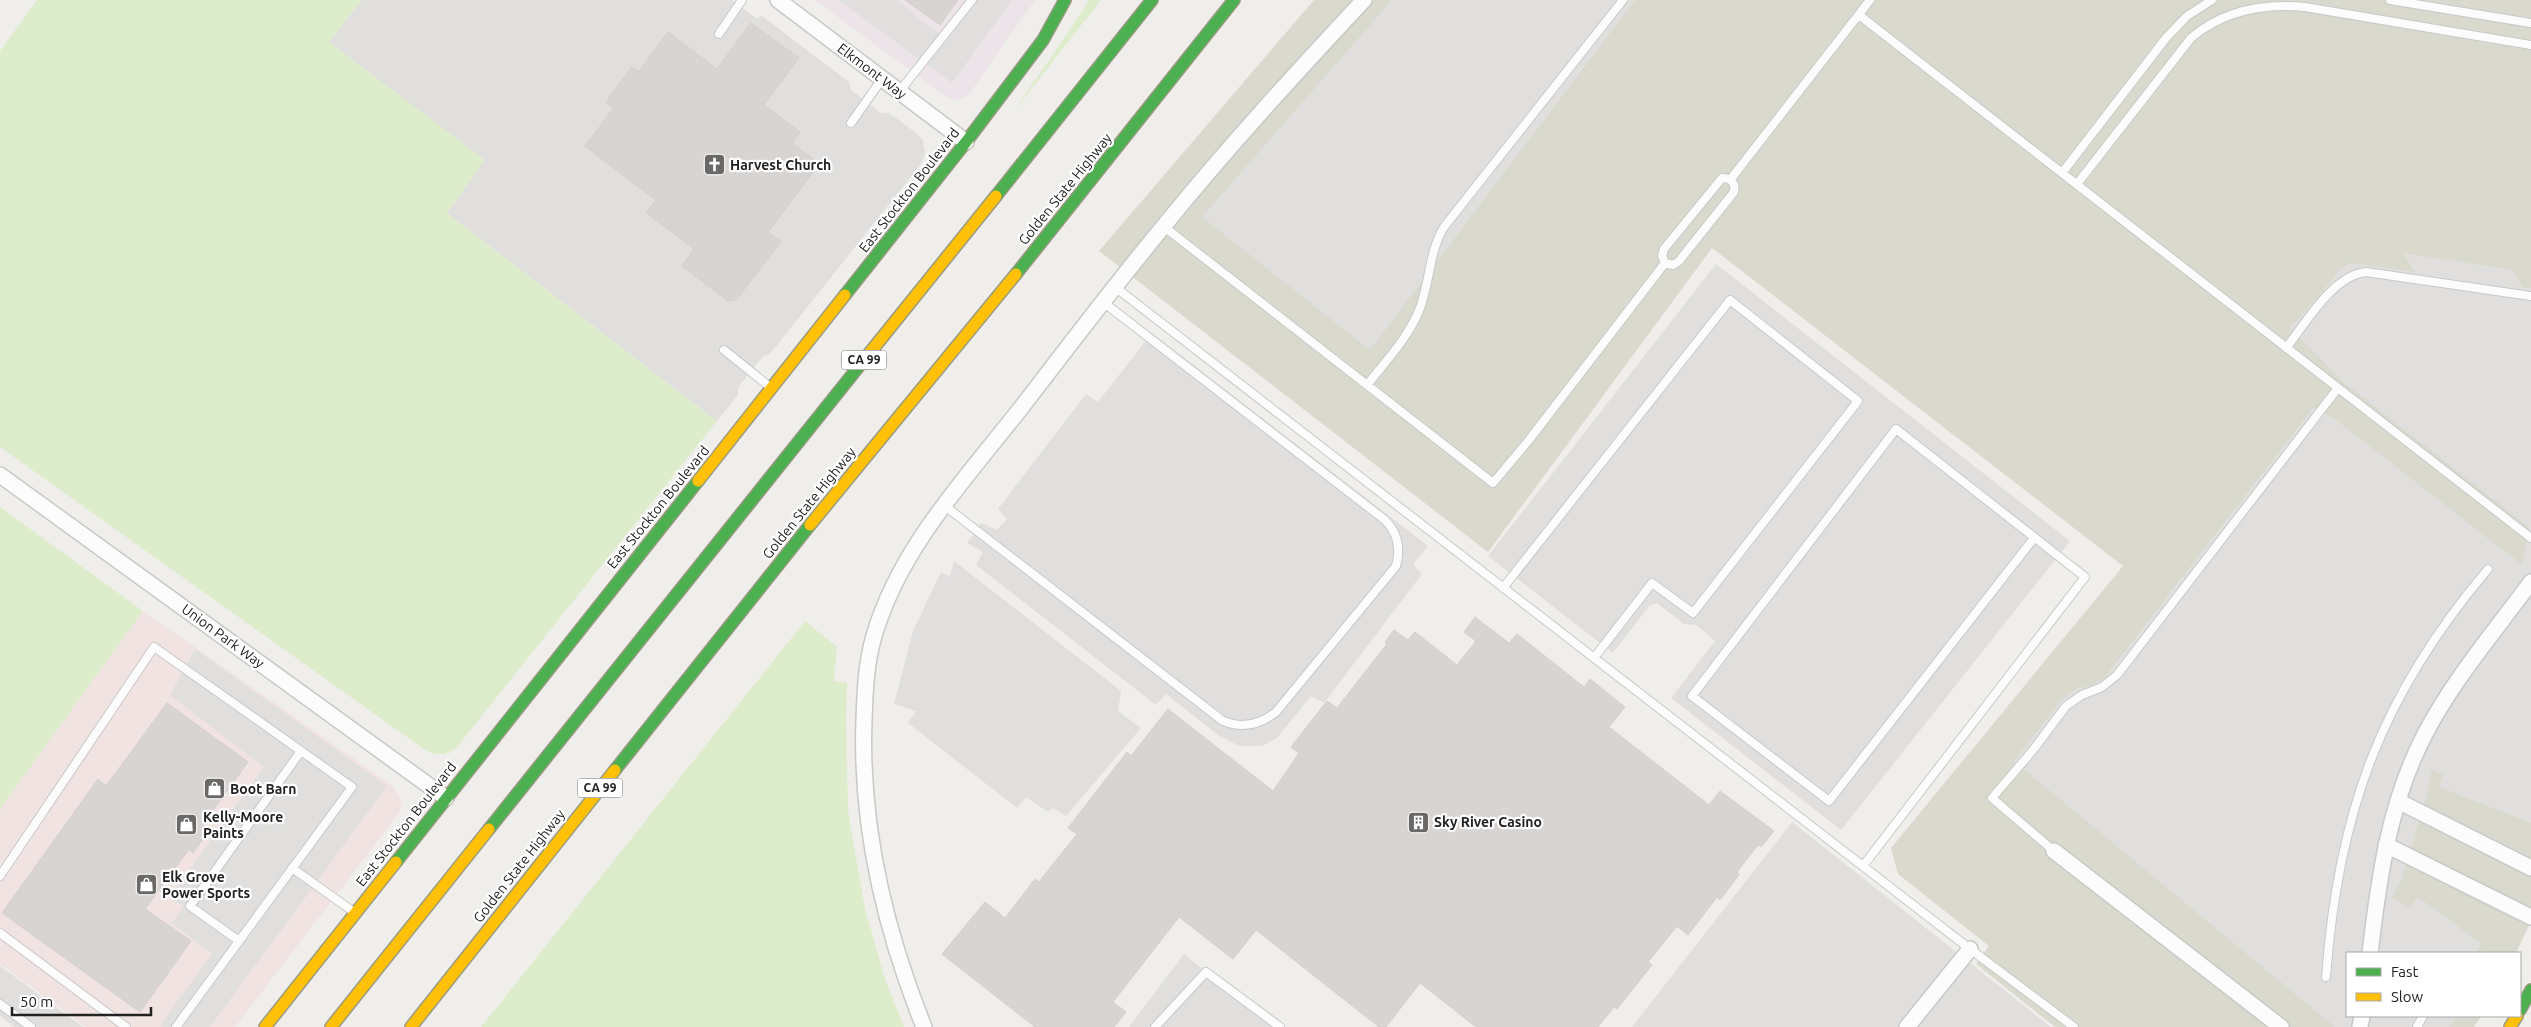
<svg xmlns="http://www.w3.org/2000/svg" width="2531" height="1027" viewBox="0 0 2531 1027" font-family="Ubuntu,sans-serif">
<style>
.commercial{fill:#f1e3e1}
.industrial{fill:#ede4e9}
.construction{fill:#d9d9cd}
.grass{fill:#ddeccb}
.parking{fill:#e0dfde}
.building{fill:#d7d4d2;stroke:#d3d0cc}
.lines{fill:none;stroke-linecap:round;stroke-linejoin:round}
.lane-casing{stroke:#c9c8c7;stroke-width:10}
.street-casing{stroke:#c9c8c7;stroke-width:18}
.fast-casing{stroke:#999a82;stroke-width:14}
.slow-casing{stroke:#999a82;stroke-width:14}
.lane{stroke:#fdfcfc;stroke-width:8}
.street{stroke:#fdfcfc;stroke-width:15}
.fast{stroke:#4caf50;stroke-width:11}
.slow{stroke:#ffc107;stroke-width:11}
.labels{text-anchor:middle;stroke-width:4.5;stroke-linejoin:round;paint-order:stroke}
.shield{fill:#fff;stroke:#646464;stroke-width:1}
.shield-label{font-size:12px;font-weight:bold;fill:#222}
.street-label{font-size:14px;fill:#222;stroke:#fff}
.poi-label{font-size:14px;font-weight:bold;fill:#222;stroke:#fff;text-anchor:start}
</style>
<rect width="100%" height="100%" fill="#f0eeeb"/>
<path class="commercial" d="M143 611 393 786 402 801 400 812 235 1027H86L0 964V809Z"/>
<path class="industrial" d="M815 0H1035L968 96 960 100 947 98Z"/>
<path class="construction" d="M1314 0H2531V921L2516 953H2347V1016H2481L2474 1027H2055L1976 964 1989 946 1898 874 1891 848 2123 566 1712 248 1488 552 1099 251Z"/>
<path class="grass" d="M37 0H362L329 42 486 160 447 213 717 421 457 747C446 756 437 756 425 750L0 447V51Z
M1088 0H1101L1011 115 1084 9Z
M0 507 143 611 0 809Z
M805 621 837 647 834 681 847 683 846 720 848 810 865 909 886 982 904 1027H481Z"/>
<path class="parking" d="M362 0H732L756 18 762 16 849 82 851 90 881 113H889L915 132 923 140 925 153 921 164 770 354 763 356 738 387V395L717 421 447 213 485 160 329 42Z
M838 0H897L939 34 965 0H1012L952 83Z
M1392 0H1635L1370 350 1202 217Z
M2403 253 2512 270 2523 288H2531V823L2439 787 2443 775 2432 769 2428 791 2401 881 2392 897 2409 908 2418 897 2482 944 2475 953H2347V1016H2457L2449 1027H2335L2014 761 2062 699 2077 688 2090 686 2105 677 2314 407 2336 420 2522 565 2529 527 2342 381 2289 326 2298 320 2339 271 2349 263 2415 272Z
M1716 264 2070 541 1841 830 1671 698 1715 641 1696 625 1684 624 1657 603 1650 605 1613 653 1488 556Z
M1152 333 1428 546 1413 564 1422 574 1324 703 1311 696 1277 738 1262 746H1239L1218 735 1166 694 1156 705 976 565 983 552 967 543 981 523 997 530 1007 519 998 509 1086 394 1098 402Z
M954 561 1121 691 1118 711 1141 728 1066 816 1053 808 1048 812 1026 797 1017 808 908 723 916 711 894 704 913 631 941 572 950 577Z
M195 649 387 786 210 1027H163L160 1025 212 954 172 923 184 906 169 898 264 767 170 695Z
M1792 822 2051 1027H1632Z
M1184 954 1275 1027H1129Z
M0 966 83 1027H15L0 1016Z"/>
<path class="building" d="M905 0H958L940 25Z
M751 23 799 58 764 105 800 132 792 143 819 164 768 232 781 241 737 299 728 301 682 266 694 249 646 213 656 200 585 146 614 108 606 102 632 67 639 72 668 32 717 69Z
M1475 617 1509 643 1517 634 1584 687 1590 679 1625 707 1609 727 1709 805 1720 791 1774 831 1761 847 1758 845 1737 872 1739 875 1720 900 1717 897 1688 935 1677 926 1648 962 1652 965 1617 1009 1614 1007 1598 1027H1476L1420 983 1386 1027H1379L1256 930 1233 959 1179 917 1113 1002 1126 1012 1114 1027H1035L942 954 985 902 1005 918 1035 879 1039 882 1077 834 1068 828 1127 752 1131 756 1168 709 1273 791 1299 753 1291 747 1327 701 1337 708 1387 644 1385 642 1394 630 1408 640 1415 632 1457 665 1476 641 1464 632Z
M167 703 248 762 203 824 210 829 193 853 189 849 145 909 191 941 140 1012 2 913 98 779 106 786Z"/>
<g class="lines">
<defs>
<path id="lane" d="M2390 0 2531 23
M1859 15 2531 538
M719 34 742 0
M899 92 972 0
M851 123 882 79
M2062 173 2166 38 2187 16 2212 0
M1722 178C1731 178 1736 183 1734 192L1679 261 1673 265 1665 263 1662 256 1664 249Z
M1730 180 1870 0
M2077 184 2191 38C2224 10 2263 3 2305 7L2531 45
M1163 226 1493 483 1529 440 1665 263
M1115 287 1970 949 2074 1027
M2286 348C2306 323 2333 275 2366 272L2531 296
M724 350 770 387
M1367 385C1386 361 1409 337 1420 308 1430 281 1429 252 1444 227L1623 0
M945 506 1223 721C1243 729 1260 725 1276 712L1396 566C1401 548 1398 533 1385 520L1103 302
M1503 588 1730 300 1858 401 1693 613 1652 583 1594 658
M2054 851 1992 798 2033 750 2066 706 2082 695 2102 687 2117 675 2338 388
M1863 866 2085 577 1896 429 1692 696 1829 801 2034 538
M292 868 354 912
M0 876 154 647 352 787 176 1027
M0 933 126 1027
M239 941 190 906 301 751
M2326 977C2338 813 2381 695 2488 569
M0 1004 31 1027
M1155 1027 1206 972 1280 1027
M2417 1027 2423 1016"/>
<path id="street" d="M778 0 966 142
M0 475 446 798
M2398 801 2531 868
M2386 845 2531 917
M2054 851 2281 1027
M2370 953C2379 877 2389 803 2425 734 2453 680 2495 631 2531 582
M924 1027C885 930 860 825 864 720 865 691 866 663 874 636 899 549 966 478 1021 408 1068 347 1114 286 1163 227 1227 148 1295 74 1364 0
M1907 1027 1970 949
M2360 1027 2362 1016"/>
<path id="fast" d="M996 196 1152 0
M1016 274 1234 0
M845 295 966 142 1043 40 1065 0
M615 770 810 525
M489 829 864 360
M396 862 698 481
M2520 1010 2531 990"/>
<path id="slow" d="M864 360 996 196
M698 481 845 295
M810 525 1016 274
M265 1027 396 862
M331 1027 489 829
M411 1027 615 770
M2510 1027 2517 1016"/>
</defs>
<use href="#lane" class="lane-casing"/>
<use href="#street" class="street-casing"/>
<use href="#fast" class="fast-casing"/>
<use href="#slow" class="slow-casing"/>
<use href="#lane" class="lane"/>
<use href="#street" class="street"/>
<use href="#fast" class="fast"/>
<use href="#slow" class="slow"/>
</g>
<defs>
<symbol id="church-square" viewBox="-11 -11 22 22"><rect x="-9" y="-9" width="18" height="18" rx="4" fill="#6a6968" stroke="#fff"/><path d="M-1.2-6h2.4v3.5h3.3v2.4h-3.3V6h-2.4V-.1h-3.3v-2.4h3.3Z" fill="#fff"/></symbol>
<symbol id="shop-square" viewBox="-11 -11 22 22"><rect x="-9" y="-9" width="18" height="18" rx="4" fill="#6a6968" stroke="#fff"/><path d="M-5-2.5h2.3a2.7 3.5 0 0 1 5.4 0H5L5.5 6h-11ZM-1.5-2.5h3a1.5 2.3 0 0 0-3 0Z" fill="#fff"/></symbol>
<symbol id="building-square" viewBox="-11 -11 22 22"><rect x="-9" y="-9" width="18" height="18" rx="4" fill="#6a6968" stroke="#fff"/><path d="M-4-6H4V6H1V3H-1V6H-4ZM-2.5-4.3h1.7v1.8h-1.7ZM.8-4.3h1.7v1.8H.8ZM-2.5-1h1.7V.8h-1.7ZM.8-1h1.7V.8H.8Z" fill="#fff"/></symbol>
</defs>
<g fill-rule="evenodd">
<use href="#church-square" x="702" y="152" width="25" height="25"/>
<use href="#shop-square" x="202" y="776" width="25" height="25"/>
<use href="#building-square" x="1406" y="810" width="25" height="25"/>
<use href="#shop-square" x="174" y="812" width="25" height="25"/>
<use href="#shop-square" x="134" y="872" width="25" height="25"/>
</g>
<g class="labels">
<g class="shield">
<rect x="841.5" y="350.5" width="45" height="19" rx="4"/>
<rect x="577.5" y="778.5" width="45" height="19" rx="4"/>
</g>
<g class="shield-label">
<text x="864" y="364">CA 99</text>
<text x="600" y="792">CA 99</text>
</g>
<g class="street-label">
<text transform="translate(872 71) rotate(37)" y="5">Elkmont Way</text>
<text transform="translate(1065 189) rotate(-51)" y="5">Golden State Highway</text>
<text transform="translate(909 190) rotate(-52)" y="5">East Stockton Boulevard</text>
<text transform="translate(809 503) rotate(-51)" y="5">Golden State Highway</text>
<text transform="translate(658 507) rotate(-51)" y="5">East Stockton Boulevard</text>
<text transform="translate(223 636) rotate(36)" y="5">Union Park Way</text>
<text transform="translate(406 824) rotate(-52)" y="5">East Stockton Boulevard</text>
<text transform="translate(519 866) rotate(-52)" y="5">Golden State Highway</text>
</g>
<g class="poi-label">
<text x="730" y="170">Harvest Church</text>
<text x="230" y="794">Boot Barn</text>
<text x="203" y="822">Kelly-Moore<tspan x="203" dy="16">Paints</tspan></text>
<text x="1434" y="827">Sky River Casino</text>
<text x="162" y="882">Elk Grove<tspan x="162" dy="16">Power Sports</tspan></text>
</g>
</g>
<rect x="2346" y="952" width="175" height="65" fill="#ffffff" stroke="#a7a7a7"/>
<rect x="2356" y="968" width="25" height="8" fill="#4caf50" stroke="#a7a7a7"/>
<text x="2391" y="977" font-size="15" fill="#222222">Fast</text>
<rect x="2356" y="993" width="25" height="8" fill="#ffc107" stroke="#a7a7a7"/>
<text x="2391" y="1002" font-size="15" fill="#222222">Slow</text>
<path d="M12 1007v8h139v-8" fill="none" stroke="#222222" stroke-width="2.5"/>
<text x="20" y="1007" font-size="15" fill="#222222" stroke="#ffffff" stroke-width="4" paint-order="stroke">50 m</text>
</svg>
